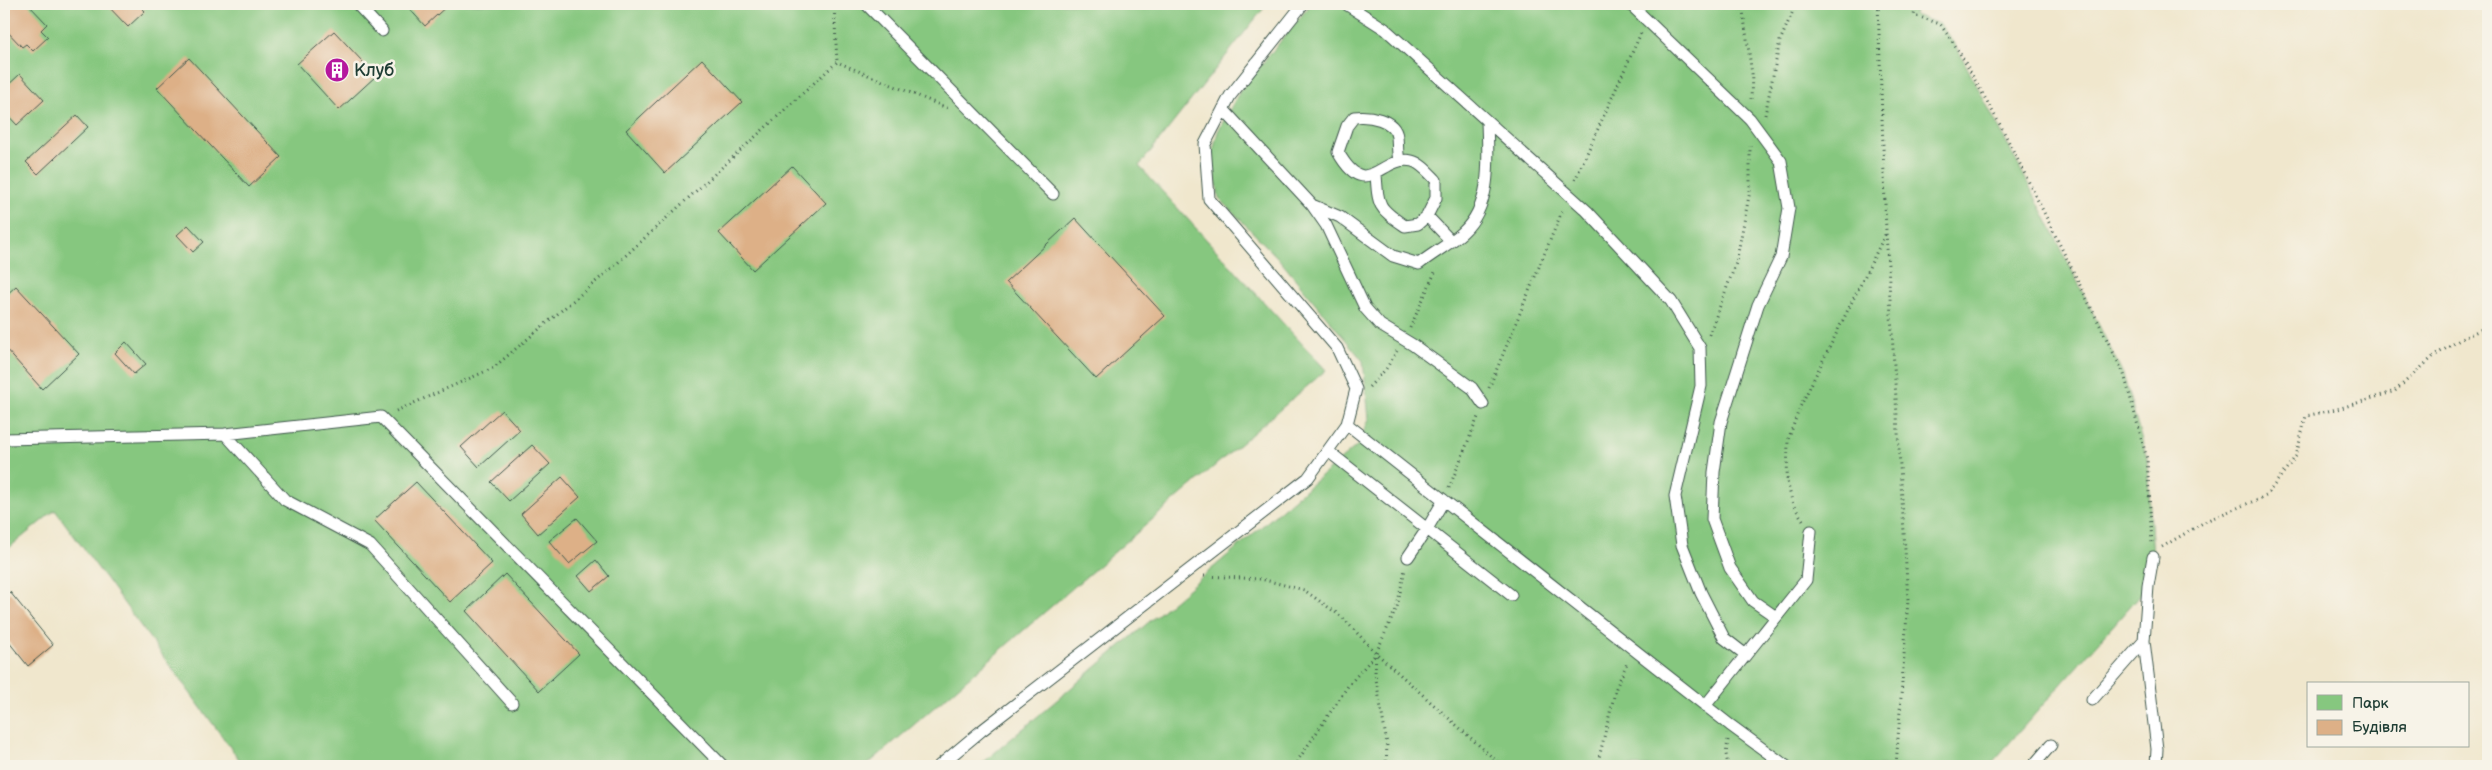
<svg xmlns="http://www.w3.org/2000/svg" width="2492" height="770" viewBox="0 0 2492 770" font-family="'Balsamiq Sans',sans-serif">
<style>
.green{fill:#86c77f;stroke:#52825a}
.building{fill:#ddb087}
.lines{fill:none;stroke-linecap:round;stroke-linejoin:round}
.service-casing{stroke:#3e564b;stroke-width:13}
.path{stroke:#3e564b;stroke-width:3;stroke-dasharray:1 4;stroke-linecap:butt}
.service{stroke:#fff;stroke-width:11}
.labels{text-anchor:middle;stroke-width:5;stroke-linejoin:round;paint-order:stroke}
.poi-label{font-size:18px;fill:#1f3d34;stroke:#f7f3e8;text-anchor:start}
</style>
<rect width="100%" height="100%" fill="#f7f3e8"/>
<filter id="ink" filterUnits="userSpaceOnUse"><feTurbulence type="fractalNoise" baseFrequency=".02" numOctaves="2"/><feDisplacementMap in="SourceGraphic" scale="10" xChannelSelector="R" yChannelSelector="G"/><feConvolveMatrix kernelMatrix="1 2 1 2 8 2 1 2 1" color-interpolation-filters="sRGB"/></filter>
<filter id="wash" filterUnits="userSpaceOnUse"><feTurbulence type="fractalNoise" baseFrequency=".0096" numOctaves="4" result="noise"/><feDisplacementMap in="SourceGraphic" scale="20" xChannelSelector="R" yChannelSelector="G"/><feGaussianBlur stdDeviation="1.12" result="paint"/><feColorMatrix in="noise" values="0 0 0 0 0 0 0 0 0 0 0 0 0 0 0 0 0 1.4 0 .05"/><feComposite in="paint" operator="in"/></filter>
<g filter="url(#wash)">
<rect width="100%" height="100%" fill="#f0e7cd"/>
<path class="green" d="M4 4H1267L1139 166 1326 370 866 766H244L55 510 4 552Z
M1311 4H1916L1914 15 1940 24 1957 48 2045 216 2123 374 2147 459 2153 557 2148 586 1989 766H979L1359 444 1369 419 1363 361 1278 258 1219 198 1212 155 1218 131 1240 91Z"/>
<g id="blocks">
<path class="building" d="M4 4H28L47 24 41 30 48 37 33 51 26 44 22 47 4 28Z
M106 4H138L145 11 128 27Z
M405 4H449L425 26Z
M334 31 376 76 339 110 297 64Z
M189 58 281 157 249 187 157 88Z
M702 59 742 102 665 173 626 130Z
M20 74 44 100 17 125 4 111V89Z
M77 115 88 127 38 174 26 162Z
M792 166 826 203 753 270 719 233Z
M1075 218 1165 316 1096 379 1006 282Z
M188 225 204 242 193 252 177 235Z
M16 286 79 354 42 389 4 347V297Z
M126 342 146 364 134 374 115 353Z
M502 410 520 430 479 467 461 447Z
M532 445 550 464 509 501 491 482Z
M562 477 580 497 538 534 521 514Z
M416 482 492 563 450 602 374 520Z
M577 518 597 541 569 564 549 541Z
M596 560 609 576 591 591 578 576Z
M505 574 579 654 539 691 466 611Z
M10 592 53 645 28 666 4 636V597Z"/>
</g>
</g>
<g filter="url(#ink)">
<use href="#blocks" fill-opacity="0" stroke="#3e564b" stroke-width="1"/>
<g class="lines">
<defs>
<path id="service" d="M357 4 382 31
M866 4 1053 194
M1346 4 1385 29 1587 211 1671 301 1700 348 1701 386 1675 496 1682 545 1701 593 1724 638 1746 655
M1630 4 1750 119 1781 161 1789 208 1781 257 1758 305 1721 422 1714 472 1712 519 1730 568 1753 601 1776 617
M1223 109 1312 205 1340 217 1393 256 1419 264C1433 253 1450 244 1463 232 1493 204 1488 158 1487 121
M1399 160C1397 152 1398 145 1397 137 1395 119 1368 115 1354 117L1347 126 1338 152C1367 204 1381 154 1412 161 1421 163 1430 174 1436 180V198L1427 216
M1376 174C1378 206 1378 208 1405 226L1418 224 1427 216 1450 240
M1312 205 1326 225 1365 308 1380 325 1413 345 1472 388 1483 404
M1347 424 1730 725 1786 766
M225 434 285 500 370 545 512 703
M4 439 225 434 381 417 723 766
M1328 451 1511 595
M1408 557 1427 529 1444 500
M2153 557 2148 586 2144 641 2157 749 2156 766
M2092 700 2144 641
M1705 706 1806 580 1811 531
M939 766 981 731 1308 478 1347 424 1356 389 1337 348 1209 199 1205 144 1230 96 1303 4
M2033 766 2051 745"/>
</defs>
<use href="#service" class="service-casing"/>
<path class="path" d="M834 4 837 62
M1742 4 1752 74 1751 99
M1878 4 1886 231 1908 600 1896 766
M1917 4 1914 15 1940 24 1957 48 2003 130 2124 374 2147 459 2152 544
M1765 115 1780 41 1796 4
M1575 180 1641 33
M1410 328 1436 270
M1709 335 1736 263 1750 191V145
M1369 387 1386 369 1397 351
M1489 388 1563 209
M396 411 493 368 612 268 837 62 947 108
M1449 488 1478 417
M1803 520 1793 505 1787 481 1788 440 1800 407 1886 233
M2162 547 2208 520 2266 496 2296 456 2306 416 2341 408 2395 391 2434 356 2461 339 2488 326
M1204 576 1261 579 1304 590 1342 617 1376 653 1502 766
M1728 740 1726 754 1728 766
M1294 766 1348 686 1376 654
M1386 766 1387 744 1375 673 1376 653 1397 607 1405 569
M1597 766 1616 688 1628 661"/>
<use href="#service" class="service"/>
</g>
</g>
<defs>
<symbol id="building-disc" viewBox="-11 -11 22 22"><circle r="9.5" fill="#b5179e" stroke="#f7f3e8"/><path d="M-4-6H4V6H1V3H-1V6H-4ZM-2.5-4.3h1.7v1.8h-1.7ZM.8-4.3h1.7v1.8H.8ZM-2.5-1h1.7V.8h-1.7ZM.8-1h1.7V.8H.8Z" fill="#fff"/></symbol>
</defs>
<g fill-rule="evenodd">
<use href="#building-disc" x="323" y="56" width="28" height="28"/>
</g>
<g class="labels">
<g class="poi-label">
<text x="354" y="76">Клуб</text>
</g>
</g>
<rect width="2492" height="770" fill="none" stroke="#f7f3e8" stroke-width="20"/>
<rect x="2307" y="682" width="162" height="65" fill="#f7f3e8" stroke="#a1aaa0"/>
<rect x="2317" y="695" width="25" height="15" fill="#86c77f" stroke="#a1aaa0"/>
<text x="2352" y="708" font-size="15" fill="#1f3d34">Парк</text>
<rect x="2317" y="720" width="25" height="15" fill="#ddb087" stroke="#a1aaa0"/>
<text x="2352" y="732" font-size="15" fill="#1f3d34">Будівля</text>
</svg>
